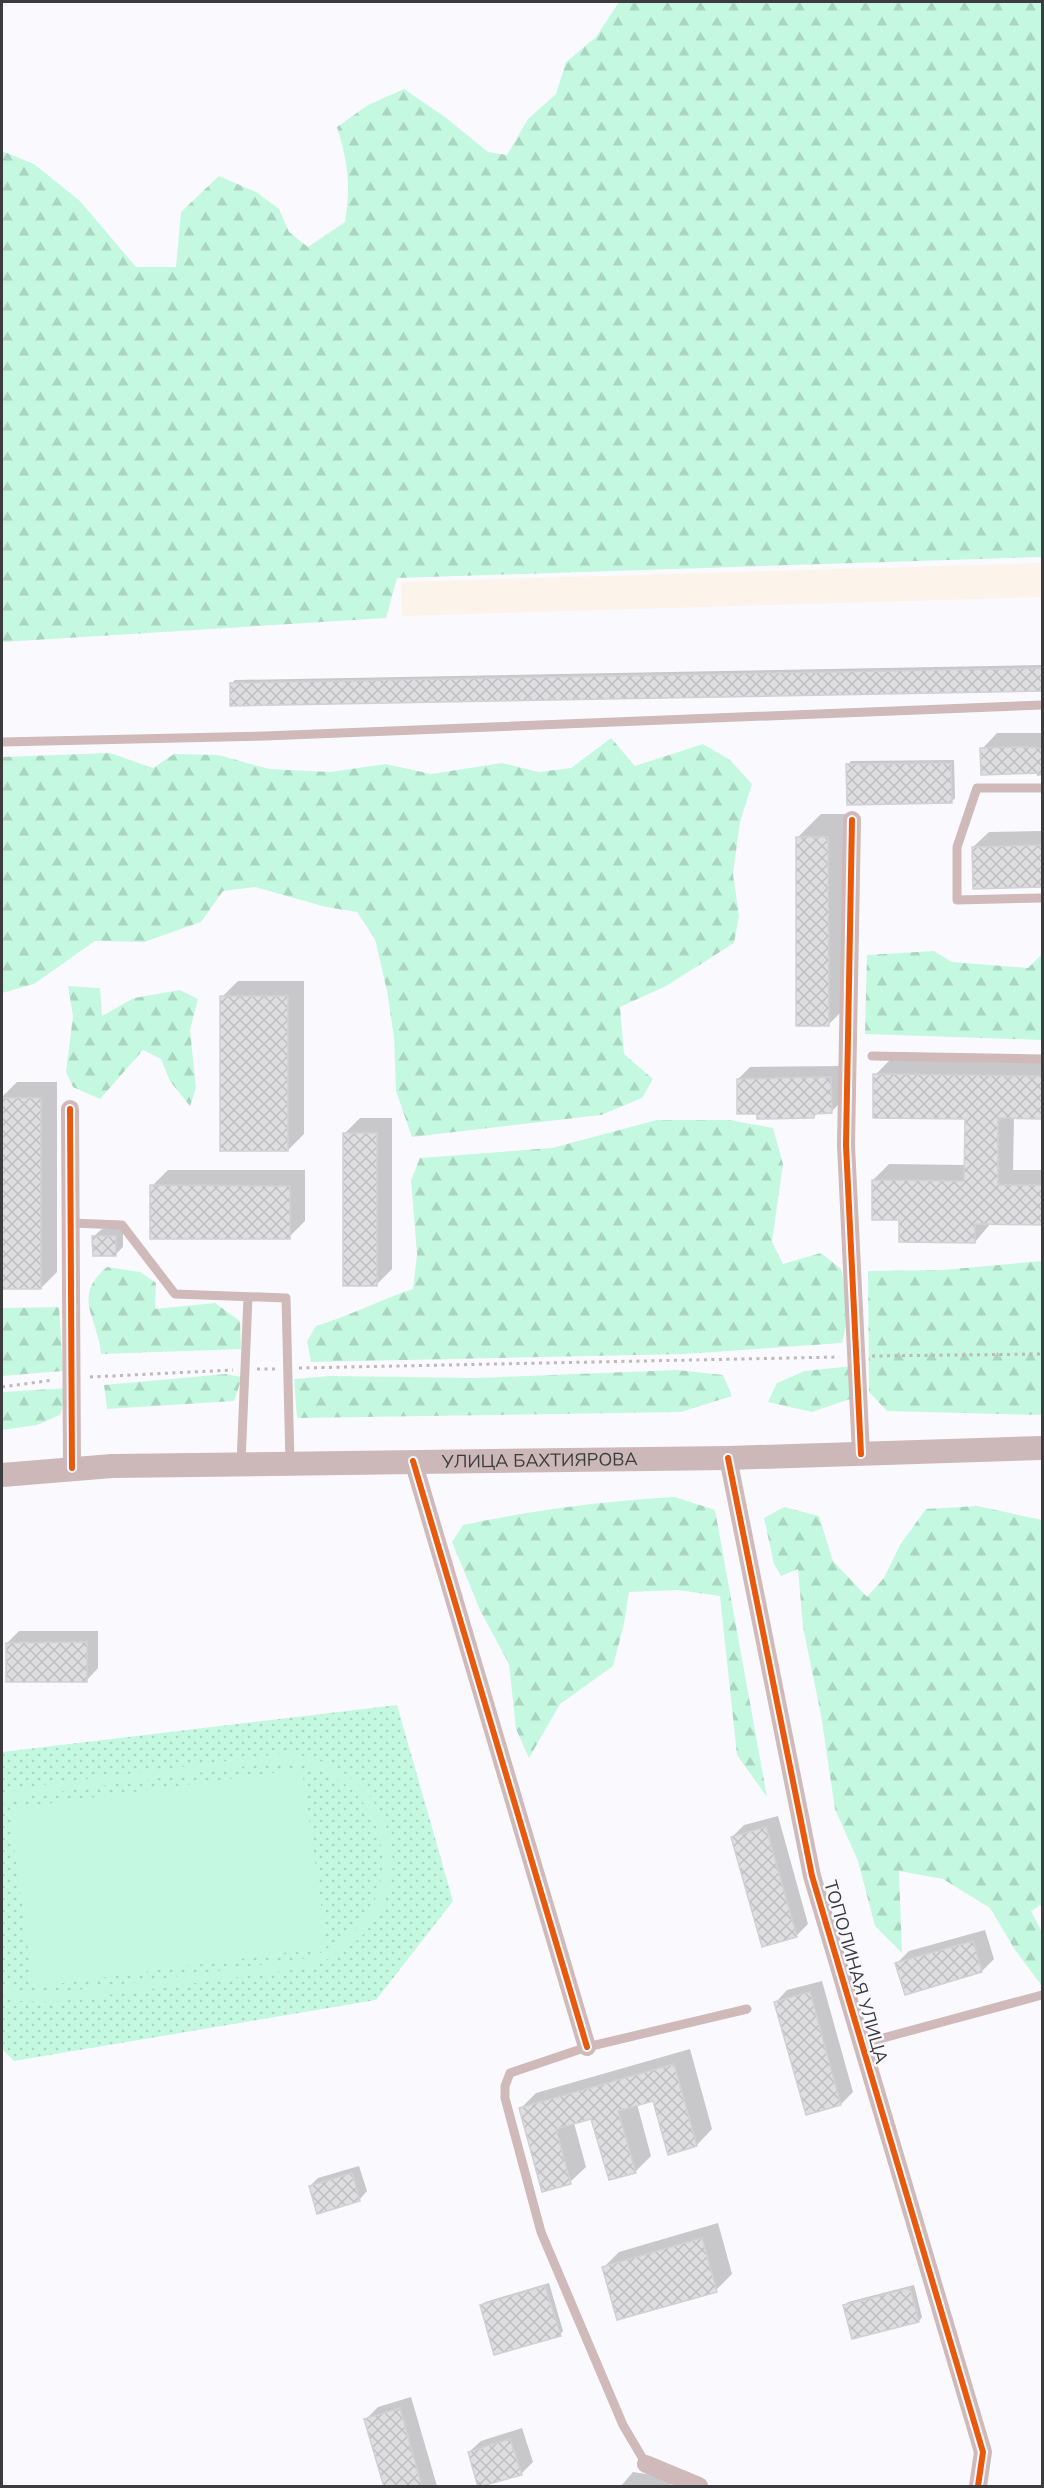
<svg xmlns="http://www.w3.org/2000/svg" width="1044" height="2488" viewBox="0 0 1044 2488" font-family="Mulish,sans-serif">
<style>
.industrial{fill:#fcf3ea}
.forest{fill:url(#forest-firs)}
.park{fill:url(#park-dots)}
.garden{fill:#c5f8e0}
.shadow{fill:#0003}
.building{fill:url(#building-cross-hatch);stroke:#d2d0d3;stroke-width:1.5}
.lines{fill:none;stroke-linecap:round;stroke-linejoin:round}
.path{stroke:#c2b6b7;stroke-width:3;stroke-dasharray:3 4.5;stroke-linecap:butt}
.service{stroke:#cfb9b9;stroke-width:9}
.minor{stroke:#cfb9b9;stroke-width:18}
.secondary{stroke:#ccb8b8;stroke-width:24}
.cycleway-casing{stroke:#f9f9ff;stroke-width:10}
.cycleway{stroke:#e8590c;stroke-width:6}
.labels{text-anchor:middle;stroke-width:5;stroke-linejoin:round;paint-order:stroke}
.street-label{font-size:18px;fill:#3c3c3e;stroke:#f9f9ff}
</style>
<defs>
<pattern id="forest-firs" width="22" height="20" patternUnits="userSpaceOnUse" patternTransform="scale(1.5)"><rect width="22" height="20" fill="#c5f8e0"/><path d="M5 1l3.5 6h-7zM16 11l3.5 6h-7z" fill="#aad6c1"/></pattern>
<pattern id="park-dots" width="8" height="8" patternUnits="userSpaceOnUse" patternTransform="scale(1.5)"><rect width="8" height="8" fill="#c5f8e0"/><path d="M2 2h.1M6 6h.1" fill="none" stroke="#aad6c1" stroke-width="1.8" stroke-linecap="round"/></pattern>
<pattern id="building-cross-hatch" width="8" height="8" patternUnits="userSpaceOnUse" patternTransform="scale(1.5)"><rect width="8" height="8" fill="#dedde0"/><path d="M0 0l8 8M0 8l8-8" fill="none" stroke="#bfbfc1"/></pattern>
</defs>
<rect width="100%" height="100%" fill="#fafafe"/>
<path class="industrial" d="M1042 563V597L402 616 401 582Z"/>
<path class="forest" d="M619 2H1042V557L397 578 386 618 2 642V151L34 164 80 201 136 267H176L181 212 219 176 256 192 279 209 289 232 308 247 345 222C351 185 348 163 337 127L368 105 404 89 445 117 488 152 507 155 528 119 556 94 566 62 596 37Z
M611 738 635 766 703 744 730 760 752 784 740 822 733 874 739 916 734 943 666 986 620 1007 624 1054 653 1079 642 1098 601 1115 412 1137 396 1091 394 1037 387 991 375 939 357 912 326 907 255 887 223 891 201 922 144 942 95 941 34 984 2 993V757L110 753 153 768 174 754 218 755 269 769 330 772 386 764 431 774 502 763 539 772 571 768Z
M934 951 952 962 1028 968 1042 954V1040L865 1034 867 955Z
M68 986 100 988 102 1016 134 998 180 990 198 999 190 1030 196 1088 190 1106 170 1081 161 1059 143 1050 100 1099 73 1087 66 1072 73 1016Z
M657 1120H729L773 1128 783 1164 772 1242 783 1264 821 1253 841 1269 850 1309 842 1343 684 1354 311 1362 307 1341 316 1326C350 1316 379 1300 413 1289L417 1254 411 1180 420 1158 552 1148Z
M1042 1261V1415L887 1411 869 1392 868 1271 943 1270Z
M107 1267 140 1272 156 1283 155 1309 215 1303 240 1321 241 1349 101 1354C98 1317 71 1297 107 1267Z
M59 1307 63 1371 2 1376V1308Z
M853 1366 856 1397 812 1412 768 1402 777 1383 805 1371Z
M677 1370 723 1375 732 1396 681 1412 297 1418 294 1379 330 1376 476 1378Z
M226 1374 242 1377 234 1401 107 1409 104 1385Z
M69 1388 60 1415 37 1425 2 1430V1392Z
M675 1497 715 1510 767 1797 737 1755 720 1596 678 1590 629 1592 624 1624 613 1666 560 1704 529 1758 516 1729 509 1664 480 1610 452 1542 463 1525C534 1510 603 1501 675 1497Z
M977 1506 1042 1520V1904L1031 1911 1042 1932V1986L1015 1950 990 1908 943 1879 899 1871 902 1953 875 1926 858 1861 835 1809 821 1715 803 1627 798 1569 781 1576 774 1564 764 1518 784 1507 819 1516 833 1561 867 1597 884 1578 900 1545 926 1509Z"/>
<path class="park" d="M397 1705 453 1901 376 2000 14 2061 2 2049V1752Z"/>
<path class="garden" d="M288 1753C421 1771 430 1939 299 1969L56 2002 19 2001 2 1995V1985L21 1992 55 1993 298 1960C426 1931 402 1756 270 1763L28 1796 2 1804V1794L26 1787Z
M302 1769 327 1947 33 1987 9 1809Z"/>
<path class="shadow" d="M1042 665V690L232 705 231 684 235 680Z
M997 733H1042V775L1037 776V771L982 749Z
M954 760 955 798 951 802 848 765 851 761Z
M821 814H851L852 1001 828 1025 797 838Z
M1042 831V885L974 887 973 847 989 832Z
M238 981H304V1134L288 1150 222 997Z
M891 1059 1042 1060V1117H1014L1013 1170H1042V1223H991L975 1242 901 1218 873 1180 889 1164 966 1165V1117L875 1075Z
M842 1066 843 1100 831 1112H818L814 1117 758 1112 738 1079 750 1067Z
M17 1082H57V1272L41 1288H2V1097Z
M360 1118H392V1269L376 1285 344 1134Z
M168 1170H305V1221L289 1237 152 1186Z
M102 1229H123V1247L115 1255 94 1236Z
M19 1631H98V1668L87 1680 7 1643Z
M778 1816 808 1924 796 1936 732 1837 744 1825Z
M985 1930 994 1959 982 1971 897 1963 909 1951Z
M822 1981 853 2092 841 2104 776 2002 787 1990Z
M690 2049 712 2129 697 2145 654 2099 637 2104 651 2156 635 2172 592 2118 574 2123 586 2167 570 2182 520 2109 536 2093Z
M359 2166 367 2191 360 2199 318 2212 310 2186 318 2178Z
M718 2223 732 2274 716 2290 603 2268 619 2252Z
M549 2283 563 2331 560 2335 481 2305 485 2302Z
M914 2285 922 2317 919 2321 844 2306 848 2302Z
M411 2397 437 2486H385L366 2419 378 2407Z
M522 2428 533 2462 521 2474 469 2452 481 2441Z
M633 2472 672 2478 671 2486H621Z"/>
<path class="building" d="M1042 668V691L230 706V683Z
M1021 747 1042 748V773L981 775 980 748Z
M951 763 952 803 847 805 846 764Z
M796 837H828L829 1026H796Z
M1042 845V887L973 889 972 847Z
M220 996H288V1151H220Z
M873 1074 1042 1076V1119L998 1118V1185H1042V1225L975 1224V1243L899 1242V1220H872V1180L964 1181 965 1119 873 1118Z
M831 1077 832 1113 814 1114V1118L757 1119V1114H737V1079Z
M2 1098H41V1289H2Z
M343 1133H377V1286H343Z
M150 1185 290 1186V1239H150Z
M92 1236H116V1256H93Z
M87 1642V1682H6V1643Z
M766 1827 797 1937 762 1947 731 1837Z
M973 1941 982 1972 905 1995 895 1963Z
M810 1992 841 2105 806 2115 774 2002Z
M674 2064 697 2146 668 2155 653 2101 618 2111 636 2173 609 2180 591 2119 556 2129 571 2184 542 2192 519 2108Z
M352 2173 360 2201 317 2214 309 2186Z
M702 2238 717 2292 617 2320 602 2267Z
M545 2286 561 2336 494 2355 480 2305Z
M910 2288 919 2322 852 2339 843 2305Z
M400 2408 422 2487H384L364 2419Z
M510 2439 522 2475 478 2487 468 2452Z"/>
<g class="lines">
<path class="path" d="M872 1356 1042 1354
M299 1368 839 1357
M257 1369H275
M90 1377 233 1370
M2 1387 53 1380"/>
<path class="service" d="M2 742 265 736 1042 705
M1042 788H977L957 847V900L1042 898
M872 1056 1042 1059
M71 1223 122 1225 175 1294 286 1298 290 1463
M241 1463 248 1297
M861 2044 1042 1995
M646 2464 623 2425 541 2232 505 2098V2086L510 2073 587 2047 747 2009"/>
<path class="minor" d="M852 820 846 1145 861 1454
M70 1109 72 1468
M728 1458 812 1876 983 2452 978 2486
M413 1461 587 2047
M646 2464 699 2486"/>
<path class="secondary" id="s1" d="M2 1475 112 1466 728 1458 1042 1448"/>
<defs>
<path id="cycleway" d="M852 820 846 1145 861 1454
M70 1109 72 1468
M728 1458 812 1876 983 2452 978 2486
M413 1461 587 2047"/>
</defs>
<use href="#cycleway" class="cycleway-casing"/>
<use href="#cycleway" class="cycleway"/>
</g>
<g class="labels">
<g class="street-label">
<text dy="6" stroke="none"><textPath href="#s1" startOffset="538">УЛИЦА БАХТИЯРОВА</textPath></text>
<text transform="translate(856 1972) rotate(74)" y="6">ТОПОЛИНАЯ УЛИЦА</text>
</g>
</g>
<rect width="1044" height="2488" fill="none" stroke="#3c3c3e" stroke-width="6"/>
</svg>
